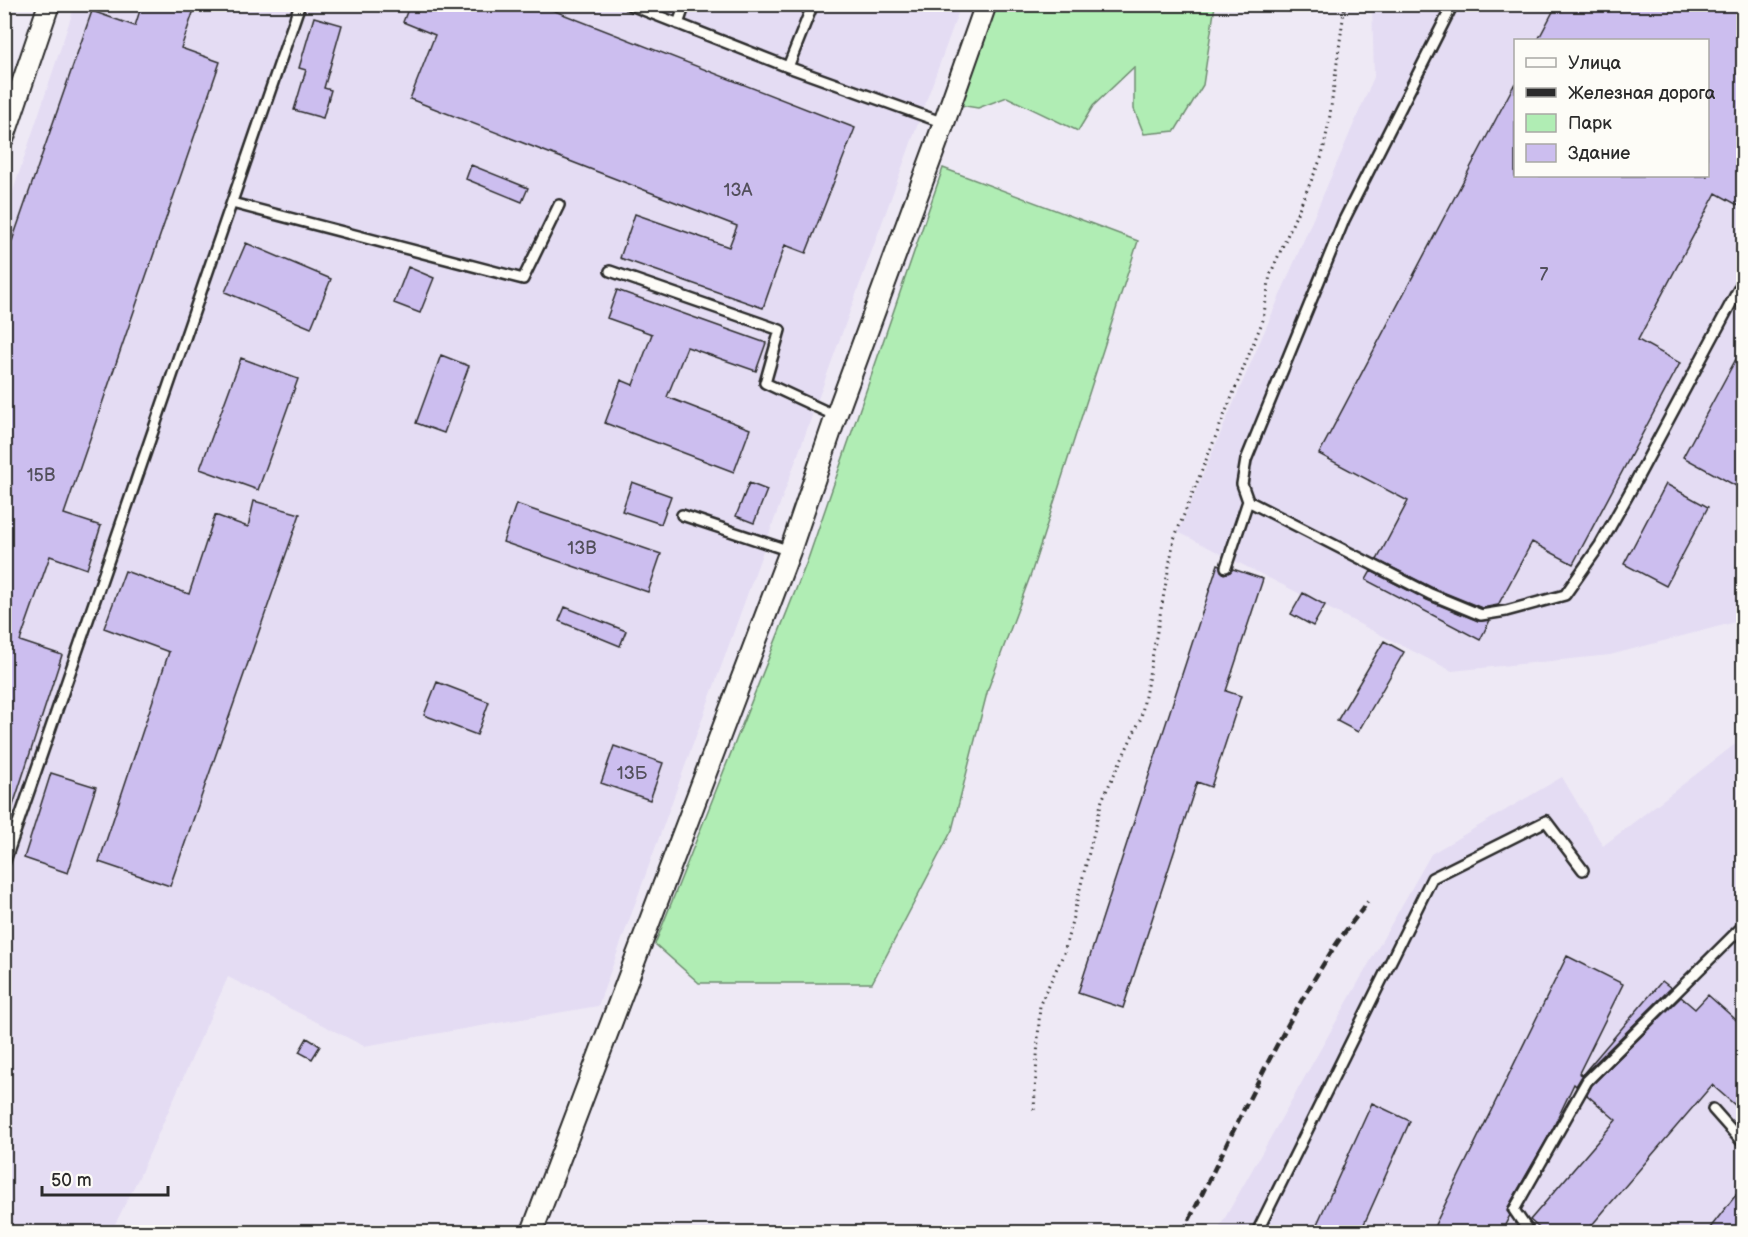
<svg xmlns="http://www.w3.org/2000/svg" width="1748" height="1237" viewBox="0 0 1748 1237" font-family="'Balsamiq Sans',sans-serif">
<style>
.built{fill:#e4dcf3;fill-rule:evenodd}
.green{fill:#b0edb4;stroke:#6e8c70;stroke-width:1.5}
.building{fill:#ccbeef;stroke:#2b2b2b;stroke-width:1.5}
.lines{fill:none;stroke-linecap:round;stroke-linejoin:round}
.lane-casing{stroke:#2b2b2b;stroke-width:14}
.street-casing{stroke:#2b2b2b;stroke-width:24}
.path{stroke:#2b2b2b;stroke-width:3;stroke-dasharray:1.5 4.5;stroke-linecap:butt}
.lane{stroke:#fdfcf7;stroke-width:9}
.street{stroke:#fdfcf7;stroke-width:20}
.rail{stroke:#2b2b2b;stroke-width:4.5;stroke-dasharray:9 4.5;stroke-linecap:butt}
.labels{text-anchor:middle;stroke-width:6;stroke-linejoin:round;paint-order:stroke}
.number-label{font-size:18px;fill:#53505c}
</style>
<rect width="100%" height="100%" fill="#eee9f5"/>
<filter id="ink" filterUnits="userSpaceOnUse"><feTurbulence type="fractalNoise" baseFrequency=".0167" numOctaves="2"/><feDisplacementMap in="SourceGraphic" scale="12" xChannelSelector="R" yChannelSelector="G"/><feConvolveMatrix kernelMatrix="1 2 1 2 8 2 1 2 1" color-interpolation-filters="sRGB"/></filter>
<g filter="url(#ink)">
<path class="built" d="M75 5H961L598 1006 364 1046 228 977 139 1177 111 1232H5V215Z
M1372 5H1743V620L1610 655 1452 671 1178 532 1374 77ZM1516 40H1708V176H1516Z
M1743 742V1232H1217L1431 854 1562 777 1603 846 1734 745Z"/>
<path class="green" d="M997 5H1215L1203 85 1175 131 1144 134 1134 109V67L1093 106 1078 131 1007 97 978 108 959 105Z
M943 168 1138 241 1031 574 988 689 952 830 872 983H699L655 944 808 559Z"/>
<path class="building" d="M142 4H196L181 48 220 62 64 514 101 526 87 569 50 556 20 641 62 655 7 824H4V754L10 738 4 737V264L92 11 135 26Z
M410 4H537L855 128 806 253 785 245 763 308 620 258 635 214 729 247 737 226 410 99 435 35 403 22Z
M1557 4H1743V208L1716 193 1638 340 1680 363 1573 564 1532 542 1498 605 1482 608 1433 588 1377 560 1408 501 1319 454 1515 83V176H1707V40H1538Z
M314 17 342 25 324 88 331 90 323 118 294 110 306 70 299 68Z
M471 165 528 188 522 202 466 179Z
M246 243 331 279 311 328 225 292Z
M408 267 434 278 420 313 394 303Z
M617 290 766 343 756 371 687 347 667 397 750 429 734 472 605 423 621 380 633 385 652 334 607 318Z
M1743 346V473L1736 486 1683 457Z
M441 355 469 366 444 433 416 423Z
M241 358 298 379 258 490 200 469Z
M632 482 671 496 661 524 622 511Z
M749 483 767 490 754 523 736 516Z
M1666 484 1708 507 1666 586 1624 564Z
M254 501 300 514 170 886 99 862 169 652 104 628 125 571 189 594 215 515 248 527Z
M516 504 661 554 648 592 503 542Z
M1218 564 1220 565 1221 571 1224 574 1230 572 1233 569 1263 579 1226 691 1241 696 1211 787 1197 782 1123 1008 1078 993Z
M1371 571 1427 600 1478 621 1490 620 1480 640 1366 580Z
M1303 593 1325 605 1313 626 1291 614Z
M565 607 626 631 620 646 559 621Z
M1384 641 1404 652 1358 732 1337 721Z
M437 682 489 702 477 735 424 715Z
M614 746 663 763 650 800 601 783Z
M51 773 96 787 68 873 24 858Z
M1567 956 1623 984 1579 1073 1582 1075 1662 981 1671 988 1582 1076 1576 1086 1574 1084 1552 1130 1508 1207 1507 1211 1510 1215 1501 1233H1431Z
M1708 995 1743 1026V1112L1712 1085 1585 1233H1545L1530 1220 1616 1120 1587 1095 1592 1085 1681 997 1695 1009Z
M307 1038 320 1046 312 1059 299 1052Z
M1372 1103 1410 1121 1360 1233H1313Z
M1743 1186V1233H1706Z"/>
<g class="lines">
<defs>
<path id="lane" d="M628 4 788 67 944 123
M1453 4 1344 220 1246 460 1242 484 1248 501 1430 594 1481 615 1506 611 1565 595 1600 545 1632 488 1744 279
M678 24 685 4
M788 67 813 4
M232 203 523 279 559 205
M610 271 780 330 765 383 836 416
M682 515 790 551
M1226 567 1248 501
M4 864 300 4
M1713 1109 1744 1144
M1257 1232 1432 878 1546 821 1583 870
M1529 1232 1514 1210 1587 1081 1744 925"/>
<path id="street" d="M4 137 49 4
M532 1232 790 551 836 416 944 123 986 4"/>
</defs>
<use href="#lane" class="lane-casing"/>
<use href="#street" class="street-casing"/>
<path class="path" d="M1034 1110 1040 1004 1064 953 1102 800 1141 718 1174 539 1263 320 1270 275 1322 156 1329 122 1345 4"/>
<use href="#lane" class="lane"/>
<use href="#street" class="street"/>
<path class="rail" d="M1183 1232C1232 1136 1276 1036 1335 946 1345 931 1357 916 1368 902"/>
</g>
</g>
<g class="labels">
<g class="number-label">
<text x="738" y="196">13А</text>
<text x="1544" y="280">7</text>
<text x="41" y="481">15В</text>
<text x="582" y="554">13В</text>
<text x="632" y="779">13Б</text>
</g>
</g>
<rect width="1748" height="1237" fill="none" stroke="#fdfcf7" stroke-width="24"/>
<rect x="12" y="12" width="1724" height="1213" fill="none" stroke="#2b2b2b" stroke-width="2" filter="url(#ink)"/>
<rect x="1514" y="39" width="195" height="138" fill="#fdfcf7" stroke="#a9a8a5" stroke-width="1.5"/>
<rect x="1526" y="58" width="30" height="9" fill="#fdfcf7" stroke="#a9a8a5" stroke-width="1.5"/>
<text x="1568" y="69" font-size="18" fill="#2b2b2b">Улица</text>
<rect x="1526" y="88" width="30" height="9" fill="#2b2b2b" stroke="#a9a8a5" stroke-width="1.5"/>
<text x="1568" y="99" font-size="18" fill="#2b2b2b">Железная дорога</text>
<rect x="1526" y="114" width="30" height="18" fill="#b0edb4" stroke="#a9a8a5" stroke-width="1.5"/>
<text x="1568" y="129" font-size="18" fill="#2b2b2b">Парк</text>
<rect x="1526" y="144" width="30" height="18" fill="#ccbeef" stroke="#a9a8a5" stroke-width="1.5"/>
<text x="1568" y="159" font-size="18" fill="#2b2b2b">Здание</text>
<path d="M42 1186v9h126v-9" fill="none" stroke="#2b2b2b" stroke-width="3"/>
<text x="51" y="1186" font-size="18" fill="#2b2b2b" stroke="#fdfcf7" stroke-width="4.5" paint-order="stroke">50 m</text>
</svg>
